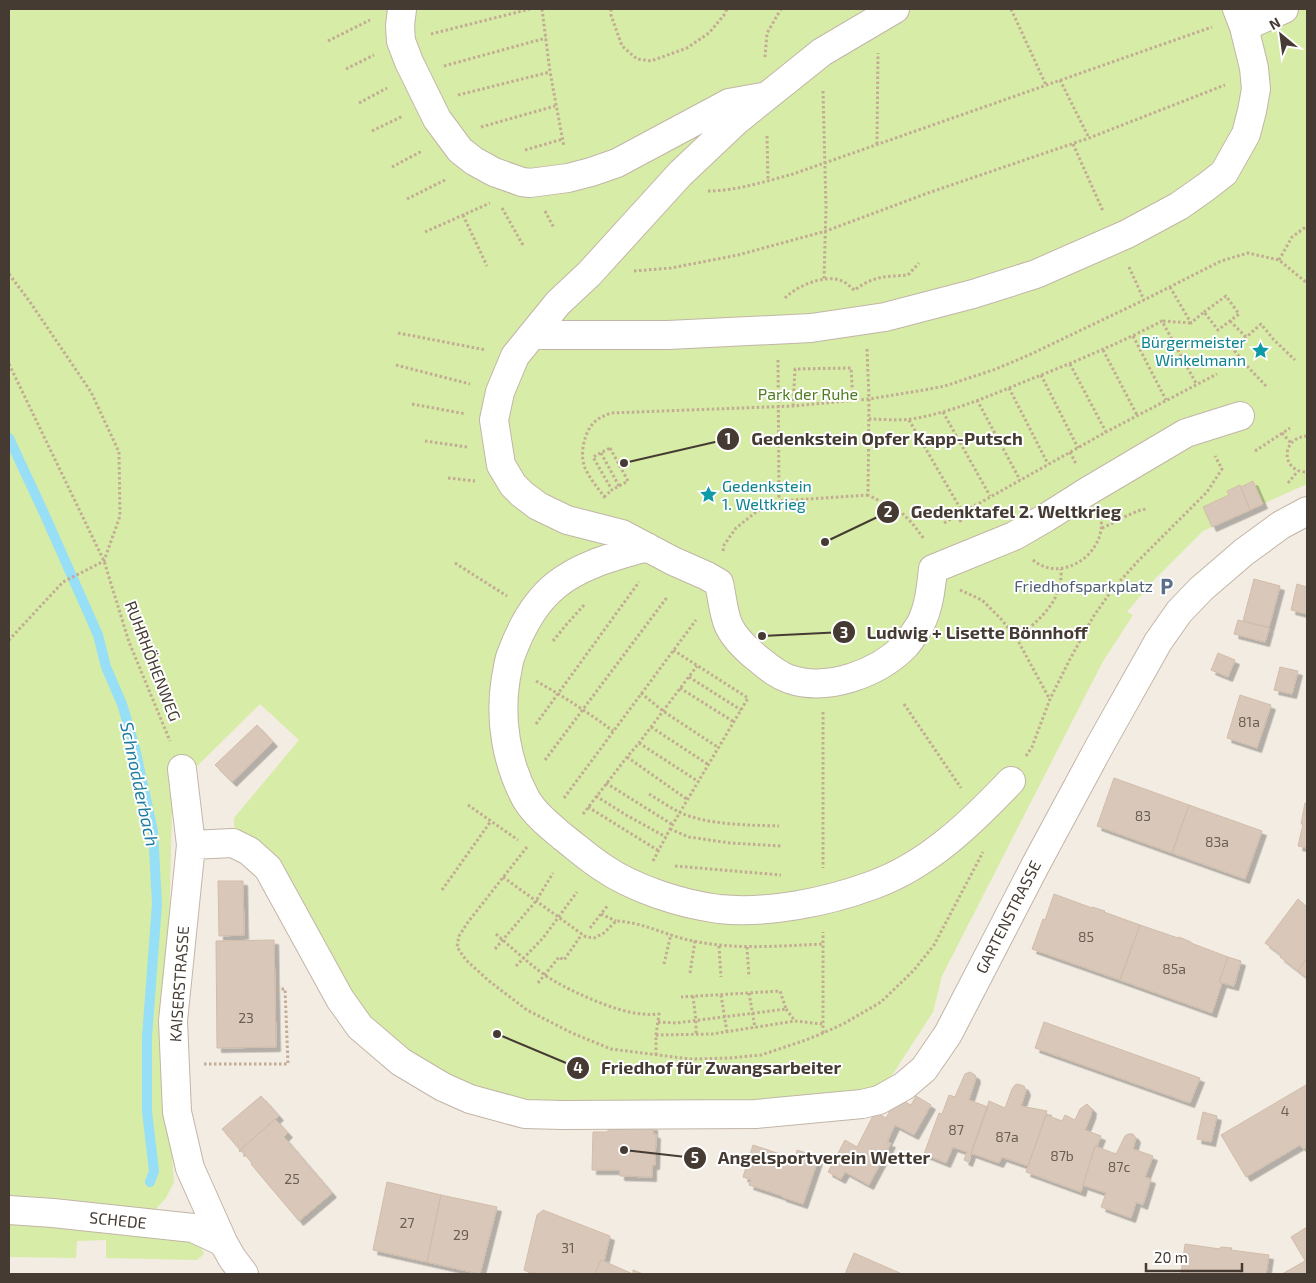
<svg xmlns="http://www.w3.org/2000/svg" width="1316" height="1283" viewBox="0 0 1316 1283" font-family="'Exo 2',sans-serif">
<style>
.green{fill:#d7eca6}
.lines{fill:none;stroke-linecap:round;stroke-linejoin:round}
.stream{stroke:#97def7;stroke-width:10}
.building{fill:#d9c8ba;stroke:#d1bca9;filter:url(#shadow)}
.minor-casing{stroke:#c2b5a7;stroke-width:30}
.path{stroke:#c3ab94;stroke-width:3;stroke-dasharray:2.5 2.5;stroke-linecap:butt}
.minor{stroke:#fff;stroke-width:28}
.labels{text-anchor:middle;stroke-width:4;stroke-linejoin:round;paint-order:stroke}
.number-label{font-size:14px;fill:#6a5e54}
.culture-label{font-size:16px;fill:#0d838f;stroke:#fff;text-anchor:end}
.park-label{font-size:16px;fill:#507c20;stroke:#fff}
.service-label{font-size:16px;fill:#4e5e75;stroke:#fff;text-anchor:end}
.street-label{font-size:16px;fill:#453b32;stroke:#fff}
.water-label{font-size:18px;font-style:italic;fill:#1f7da2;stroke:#fff}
.leader{fill:none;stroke:#453b32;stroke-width:2}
.callout-dot{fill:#453b32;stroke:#fff;stroke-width:2}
.mark-label{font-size:15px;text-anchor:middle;font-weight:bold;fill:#fff}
.callout-label{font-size:18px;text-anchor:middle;font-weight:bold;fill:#453b32;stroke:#fff;stroke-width:4;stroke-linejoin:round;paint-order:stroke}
</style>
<defs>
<filter id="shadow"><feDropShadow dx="4.5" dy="4.5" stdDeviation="0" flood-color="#0004"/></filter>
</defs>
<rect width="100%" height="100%" fill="#f3ece2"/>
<path class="green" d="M9 9H1307V484L1203 531 1154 580 1127 612 1133 615 1102 663 942 976 933 1012 889 1080 871 1092 836 1098 537 1110 487 1097 365 1027 271 865 234 827V818L299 740 260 704 190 773 172 810 169 930V1114L174 1182 166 1198 153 1212 136 1229 198 1243 204 1254 197 1260 106 1258V1240L77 1241 76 1258 9 1257Z"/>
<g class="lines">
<path class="stream" d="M9 438 43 511 98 635 106 667 122 704 135 748 153 831 157 904 147 1037V1111L154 1171 150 1182"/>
</g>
<path class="building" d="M1253 481 1263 504 1250 510 1241 487Z
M1240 485 1250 510 1212 527 1203 507 1229 495 1227 491Z
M1254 579 1280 586 1269 627 1243 621Z
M1297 584 1307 587V614L1291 610Z
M1238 620 1269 628 1265 642 1234 634Z
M1218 653 1235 660 1228 677 1211 670Z
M1280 667 1298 671 1292 694 1274 690Z
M1240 695 1271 705 1257 748 1227 738Z
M257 725 273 742 232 782 215 765Z
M1114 778 1189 805 1172 853 1097 826Z
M1305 803H1307V848L1298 846 1303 824H1301Z
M1189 805 1262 831 1245 879 1172 853Z
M218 881H243L244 935 219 936Z
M1054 894 1092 908V907L1105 911 1104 912 1140 925 1120 980 1032 949 1043 919 1045 920Z
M1298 899 1307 907V958L1298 971 1280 957 1281 955 1265 943Z
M1140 925 1178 938 1179 937 1191 942V943L1228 957 1219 982 1222 983 1212 1013 1120 980Z
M274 940 276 1047 217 1048 216 941Z
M1228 957 1241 961 1234 986 1219 982Z
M1307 958V978L1298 971Z
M1044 1022 1200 1078 1190 1103 1035 1048Z
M970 1072 975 1075 976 1078 969 1100 988 1107 968 1162 964 1160 967 1152 953 1147 946 1163 924 1154 939 1113 942 1114 949 1095 955 1097 964 1076 965 1074Z
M1018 1084 1024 1086 1026 1091 1021 1106 1047 1111 1046 1115 1028 1166 1002 1157 999 1163 971 1153 989 1101 1005 1108 1012 1089 1015 1085Z
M1306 1085 1307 1087V1147L1303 1149 1300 1145 1246 1177 1221 1135Z
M261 1096 279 1116 240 1150 222 1129Z
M916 1096 931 1105 914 1135 895 1125 887 1142 891 1143 869 1185 845 1172 841 1179 828 1172 845 1140 857 1147 875 1112 886 1118 897 1098 911 1105Z
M1087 1104 1092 1109 1091 1115 1085 1130 1101 1136 1097 1146H1095L1081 1192 1026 1172 1046 1115 1062 1121 1065 1115 1075 1120 1080 1109Z
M1203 1112 1217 1116 1211 1142 1197 1139Z
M275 1119 288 1133 284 1137 332 1193 299 1221 251 1164 252 1163 241 1150 240 1152 239 1151Z
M608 1125 653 1126V1134H656L655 1165H652V1177L620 1176V1170H592L593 1132H608Z
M1128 1134H1133L1136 1138 1133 1149 1153 1156 1145 1177 1151 1179 1143 1205 1136 1202 1131 1218 1101 1207 1106 1193 1083 1185 1095 1146 1116 1154 1125 1136Z
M753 1145 795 1159 797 1150 819 1157 803 1204 782 1197V1196L749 1185 751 1180 743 1177Z
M387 1182 441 1195 427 1262 373 1250Z
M441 1195 497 1207 480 1274 427 1262Z
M543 1210 610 1236 604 1261 601 1260 595 1274H539L533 1272V1274L524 1270 537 1215Z
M1307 1227V1264L1291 1237Z
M1185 1244 1220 1249 1221 1247 1232 1248 1231 1250 1269 1255 1266 1274H1181Z
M854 1253 902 1274H845Z
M601 1260 633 1274V1270L643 1274H595Z
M1305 1261 1307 1264V1274H1282Z"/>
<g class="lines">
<defs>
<path id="minor" d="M402 9 400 26 401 41 409 62 437 119 460 150 474 161 494 172 522 182 530 183 568 178 591 172 617 163 729 103 762 97
M895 9 822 52 736 121 680 174 589 274 558 303 515 356 500 392 494 420 501 465 513 485 522 494 538 506 567 520 622 534 673 561 707 576 719 583C722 596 723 611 728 624 734 638 746 649 757 658 767 666 777 675 789 679 827 692 877 674 905 646 910 641 915 632 920 625 929 608 931 588 933 569L1014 536 1047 517 1088 491 1186 433 1240 416
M1244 27 1284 9
M532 335H668L811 328 885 317 973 294 1036 274 1127 234 1179 206 1206 187 1224 173 1246 134 1252 111 1256 89 1254 68 1244 27 1237 9
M647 547C616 556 582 564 556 585 535 602 520 630 511 655 508 662 508 670 506 677 499 718 506 762 526 799 535 814 550 826 563 837 576 847 588 858 602 867 634 889 681 904 719 909 768 914 827 902 873 885 928 865 971 823 1011 781
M182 769 191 845 173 1021 177 1112 190 1168 223 1242 232 1258 244 1274
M191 845 233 843 249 851 268 868 340 999 360 1027 401 1062 443 1087 470 1099 525 1114 562 1115 756 1114 862 1104 879 1100 904 1086 924 1069 948 1034 1036 864 1099 747 1158 642 1179 612 1201 589 1244 552 1281 525 1307 511
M9 1210 53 1213 193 1228 223 1242"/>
</defs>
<use href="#minor" class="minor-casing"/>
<path class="path" d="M542 9 550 72 564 147
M611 9V15L622 46 637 59 651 61 687 48 709 33 724 15 727 9
M1011 9 1046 85
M431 34 530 9
M328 41 370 20
M765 57 767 33 781 9
M444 66 546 38
M346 69 374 55
M1060 80 1089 138
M823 91 826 208 824 280
M458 95 550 72
M359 103 387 88
M481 127 555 106
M372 131 403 116
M767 136 768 180
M877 144 878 53
M1073 144 1103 211
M525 150 563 139
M392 167 422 151
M708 191C736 191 767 181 793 174L1212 27
M407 199 447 179
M502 208 524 247
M545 211 554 228
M463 215 487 266
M425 232 490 203
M1279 260 1292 237 1307 226
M1129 267 1144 300
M634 271 671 268 738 255 826 231 928 193 1089 138 1225 85
M9 274 30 302 91 392 119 452 120 516 104 561 63 582 9 640
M1170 287 1191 323 1204 312 1218 330 1239 314 1226 296 1204 312
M856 289C876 275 885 277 908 275L919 263
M785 298C796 287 818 277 835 279 843 280 849 285 855 291
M1163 321 1191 323
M1230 321 1246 337
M398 333 486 350
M1133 336 1166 400
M867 349 869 399 868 495 900 511 912 523 924 539
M1103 350 1137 415
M778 360 779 501
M9 364 104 561 129 642 170 741
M1070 364 1106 432
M396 365 470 384
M1041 375 1078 448
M1266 386 1246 365 1233 349 1261 324 1274 340 1295 360
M1009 388 1048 464
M977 400 1020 480
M412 404 466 414
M793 406 795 369 851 368 853 401
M943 412 990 496
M869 419C882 419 897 421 911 419 950 413 989 396 1026 381 1072 363 1118 344 1162 321L1197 385
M909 420 963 513 960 520 962 524
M1282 433 1291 443
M1307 436C1280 438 1281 472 1307 472
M425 441 467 447
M610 448 628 481 612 490 593 457Z
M1255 451 1290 428
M1070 452 1076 464
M601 453 619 486
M448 478 475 481
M1288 483 1298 471
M604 497 612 490
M605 498C598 488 590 479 585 468 580 456 583 437 591 426 596 419 603 416 611 413L793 406 869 399 924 390 945 386 996 369 1029 355 1144 300 1221 261 1248 253 1279 260 1307 283
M944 523 1106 432 1217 374
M1102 528C1117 522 1130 512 1146 509
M723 551 724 545 736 528 756 512 779 501 868 495
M1033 560C1061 584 1106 554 1101 519
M455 563 507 596
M960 590 982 600 1001 619 1017 639 1049 698
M1017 639C1039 619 1063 602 1061 569
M553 641 566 625 584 605
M689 677 741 710
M536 681C563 696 589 713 613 731
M680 688 734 722
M641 693 663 711 719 748
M904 704 961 788
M823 712V868
M536 724 639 582
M651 727 709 765
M639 743 699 782
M1026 756 1032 747 1050 699 1069 661 1093 617 1112 590 1138 561 1207 492 1222 469 1215 456
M627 757 688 800
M545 760 668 596
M606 783 673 825
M649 794C659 800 669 807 679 812 706 825 749 825 779 826
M596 796 626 815 666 837
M564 798 696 620
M468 805 518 840
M588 807 659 851
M583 814 627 757 639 743 697 666
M670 829 689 837 730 843 781 846
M527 847 468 922 459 936 457 947 466 960 489 981 527 1010 572 1033 611 1049 690 1059 730 1058 761 1055 806 1040 823 1033 843 1024 881 1002 914 970 934 945 983 852
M653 861 670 829 748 698 673 650
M675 866 781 875
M503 877 586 937 594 938 604 933 616 921C643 922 667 936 693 941 736 950 779 946 823 944
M442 890 491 821
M601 914 616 921
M590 928 608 905
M496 934C512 948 528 963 546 976 565 988 585 997 606 1005 623 1011 640 1016 659 1014L656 1035V1055
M719 946 721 977
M747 947 749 977
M495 949 536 901 553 873
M664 964 671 934
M516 966 543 938 577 892
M690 973 695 941
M538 983 559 957 564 960 582 934
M749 993 755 1028
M721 995 727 1032
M693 996 696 1021V1034
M786 1009 795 1021 822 1024
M658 1022 676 1023 786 1009 780 991 681 997
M823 1033V932
M656 1035 712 1034 795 1021
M204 1064H288L285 989H275"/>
<use href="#minor" class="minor"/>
</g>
<defs>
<symbol id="sight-bare" viewBox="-9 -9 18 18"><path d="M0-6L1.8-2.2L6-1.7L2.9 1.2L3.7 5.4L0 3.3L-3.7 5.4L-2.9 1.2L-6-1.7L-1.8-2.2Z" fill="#0f9aa8" stroke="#fff" stroke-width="2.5" paint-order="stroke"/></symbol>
<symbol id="parking-bare" viewBox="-9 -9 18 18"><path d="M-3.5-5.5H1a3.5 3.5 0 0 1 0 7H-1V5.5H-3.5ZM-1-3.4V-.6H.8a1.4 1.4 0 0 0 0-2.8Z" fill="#5c6f8a" stroke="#fff" stroke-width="2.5" paint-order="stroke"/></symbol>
</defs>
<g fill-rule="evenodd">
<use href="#sight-bare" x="1248" y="338" width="25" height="25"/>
<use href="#sight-bare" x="696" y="482" width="25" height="25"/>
<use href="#parking-bare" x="1154" y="574" width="25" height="25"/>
</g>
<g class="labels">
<g class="number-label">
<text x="1249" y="727">81a</text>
<text x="1143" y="821">83</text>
<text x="1217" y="847">83a</text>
<text x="1086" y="942">85</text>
<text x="1174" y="974">85a</text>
<text x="246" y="1023">23</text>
<text x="1285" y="1116">4</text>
<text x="956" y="1135">87</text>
<text x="1007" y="1142">87a</text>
<text x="1062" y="1161">87b</text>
<text x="1119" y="1172">87c</text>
<text x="292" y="1184">25</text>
<text x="407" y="1228">27</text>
<text x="461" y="1240">29</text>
<text x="568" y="1253">31</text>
</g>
<g class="culture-label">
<text x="1246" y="348">Bürgermeister<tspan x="1246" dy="18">Winkelmann</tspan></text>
<text x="722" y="492" text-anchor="start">Gedenkstein<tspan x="722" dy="18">1. Weltkrieg</tspan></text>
</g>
<g class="park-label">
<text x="808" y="400">Park der Ruhe</text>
</g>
<g class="service-label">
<text x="1153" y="592">Friedhofsparkplatz</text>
</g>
<g class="street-label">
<text transform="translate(153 661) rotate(69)" y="6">RUHRHÖHENWEG</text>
<text transform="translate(1008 917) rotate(-63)" y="6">GARTENSTRASSE</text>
<text transform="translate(179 984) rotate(-86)" y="6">KAISERSTRASSE</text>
<text transform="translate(118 1220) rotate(6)" y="6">SCHEDE</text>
</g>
<g class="water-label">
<text transform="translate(139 784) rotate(78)" y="6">Schnodderbach</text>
</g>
</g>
<path class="leader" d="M624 463L728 439M825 542L888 512M762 636L844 632M497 1034L578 1068M624 1150L695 1158"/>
<g class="callout-dot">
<circle cx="624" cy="463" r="5"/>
<circle cx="825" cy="542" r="5"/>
<circle cx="762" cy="636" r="5"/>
<circle cx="497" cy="1034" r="5"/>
<circle cx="624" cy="1150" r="5"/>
<circle cx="728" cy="439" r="12"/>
<circle cx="888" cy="512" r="12"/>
<circle cx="844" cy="632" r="12"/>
<circle cx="578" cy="1068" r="12"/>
<circle cx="695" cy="1158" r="12"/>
</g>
<g class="mark-label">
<text x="728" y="444">1</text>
<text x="888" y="517">2</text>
<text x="844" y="638">3</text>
<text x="578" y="1073">4</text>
<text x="695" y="1163">5</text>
</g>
<g class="callout-label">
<text x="887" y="445">Gedenkstein Opfer Kapp-Putsch</text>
<text x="1016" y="518">Gedenktafel 2. Weltkrieg</text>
<text x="977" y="639">Ludwig + Lisette Bönnhoff</text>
<text x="721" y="1074">Friedhof für Zwangsarbeiter</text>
<text x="824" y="1164">Angelsportverein Wetter</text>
</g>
<rect width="1316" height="1283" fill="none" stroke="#453b32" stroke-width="20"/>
<g transform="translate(1281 35) rotate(331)" stroke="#ffffff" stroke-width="4" paint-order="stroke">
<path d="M0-4L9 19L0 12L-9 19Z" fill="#453b32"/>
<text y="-8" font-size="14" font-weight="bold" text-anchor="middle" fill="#453b32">N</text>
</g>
<path d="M1146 1263v8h96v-8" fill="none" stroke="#453b32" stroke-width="2.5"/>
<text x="1154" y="1263" font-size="15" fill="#453b32" stroke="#ffffff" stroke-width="4" paint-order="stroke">20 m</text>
</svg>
